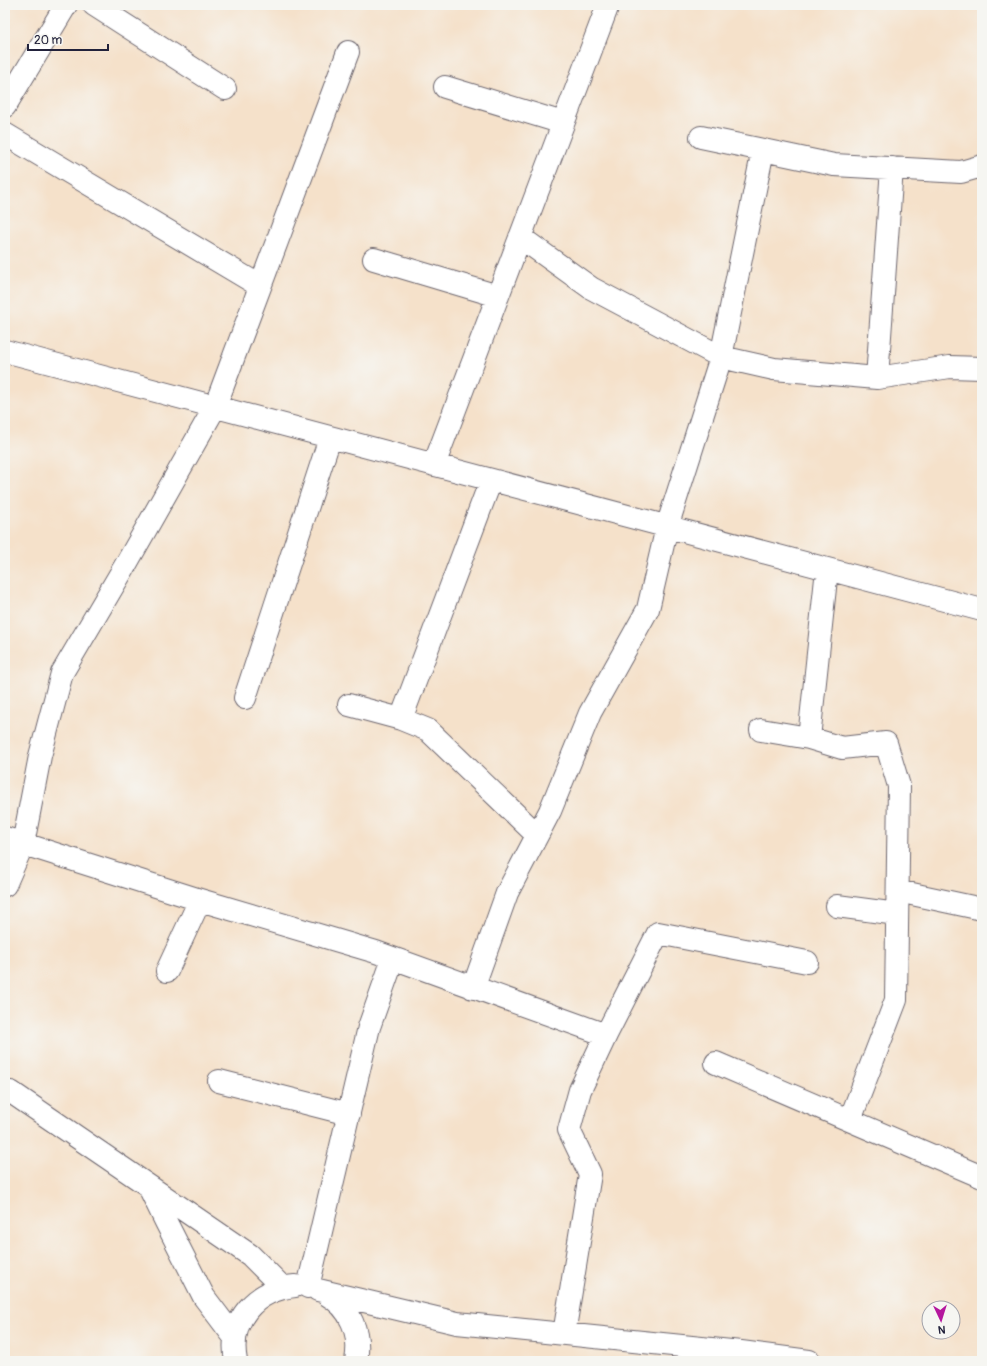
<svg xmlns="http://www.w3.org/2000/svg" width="987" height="1366" viewBox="0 0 987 1366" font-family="Pangolin,sans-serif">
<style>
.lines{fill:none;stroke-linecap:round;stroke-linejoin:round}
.minor-casing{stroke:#6c656d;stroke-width:24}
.minor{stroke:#fff;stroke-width:22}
</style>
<rect width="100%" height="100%" fill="#f6f6f2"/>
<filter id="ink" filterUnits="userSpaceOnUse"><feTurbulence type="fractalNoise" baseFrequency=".025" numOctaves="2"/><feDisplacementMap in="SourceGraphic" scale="8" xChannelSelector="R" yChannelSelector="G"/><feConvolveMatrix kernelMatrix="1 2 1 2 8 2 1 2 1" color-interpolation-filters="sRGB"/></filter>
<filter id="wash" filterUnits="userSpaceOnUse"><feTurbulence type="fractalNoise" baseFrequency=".012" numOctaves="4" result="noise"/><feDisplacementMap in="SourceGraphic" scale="16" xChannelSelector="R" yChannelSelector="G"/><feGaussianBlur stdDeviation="0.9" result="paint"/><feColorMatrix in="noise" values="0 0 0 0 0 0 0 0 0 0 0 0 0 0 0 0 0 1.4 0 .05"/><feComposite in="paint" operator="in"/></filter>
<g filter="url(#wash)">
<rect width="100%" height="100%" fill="#f5e1ca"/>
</g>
<g filter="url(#ink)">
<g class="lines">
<defs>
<path id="minor" d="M94 5 225 89
M445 87 563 123
M5 106 66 5
M5 134 260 286
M701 137 834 165 961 172 982 166
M520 237 591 288 721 357 774 369 877 378 950 367 982 368
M374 259 498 296
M5 351 982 610
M877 378 892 168
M434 465 608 5
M245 698 330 438
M349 705 401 719 428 730 537 835
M401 719 491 480
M761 730 809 738 842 748 886 743 899 786 896 1000 850 1120
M809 738 827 569
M5 838 200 900 376 952 606 1035
M5 885 23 844 40 756 62 673 125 566 215 407 348 52
M898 891 982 909
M837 906 897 914
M167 971 200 900
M473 988 507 893 550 811 590 713 648 609 667 527 721 357 763 150
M716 1063 982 1177
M219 1081 349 1114
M5 1092H11L250 1255 283 1288
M149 1187 166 1222 204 1297 235 1338
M308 1287 369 1027 393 959
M318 1290 457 1323 741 1352 809 1361
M326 1294C351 1308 361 1333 356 1361
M564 1334 590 1174 569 1130 580 1090 606 1035 658 933 807 962
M236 1361C228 1320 255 1290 295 1286"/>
</defs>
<use href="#minor" class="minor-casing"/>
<use href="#minor" class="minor"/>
</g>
</g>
<rect width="987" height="1366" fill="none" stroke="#f6f6f2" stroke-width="20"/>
<g transform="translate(941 1320) rotate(176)"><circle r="19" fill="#f6f6f2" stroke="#a1a1a9"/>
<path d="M0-3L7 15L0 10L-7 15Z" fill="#b5179e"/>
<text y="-6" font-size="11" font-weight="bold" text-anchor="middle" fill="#22223b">N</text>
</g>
<path d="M28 44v6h80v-6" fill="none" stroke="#22223b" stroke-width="2"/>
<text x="34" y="44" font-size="12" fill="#22223b" stroke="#f6f6f2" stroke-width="3" paint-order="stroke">20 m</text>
</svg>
